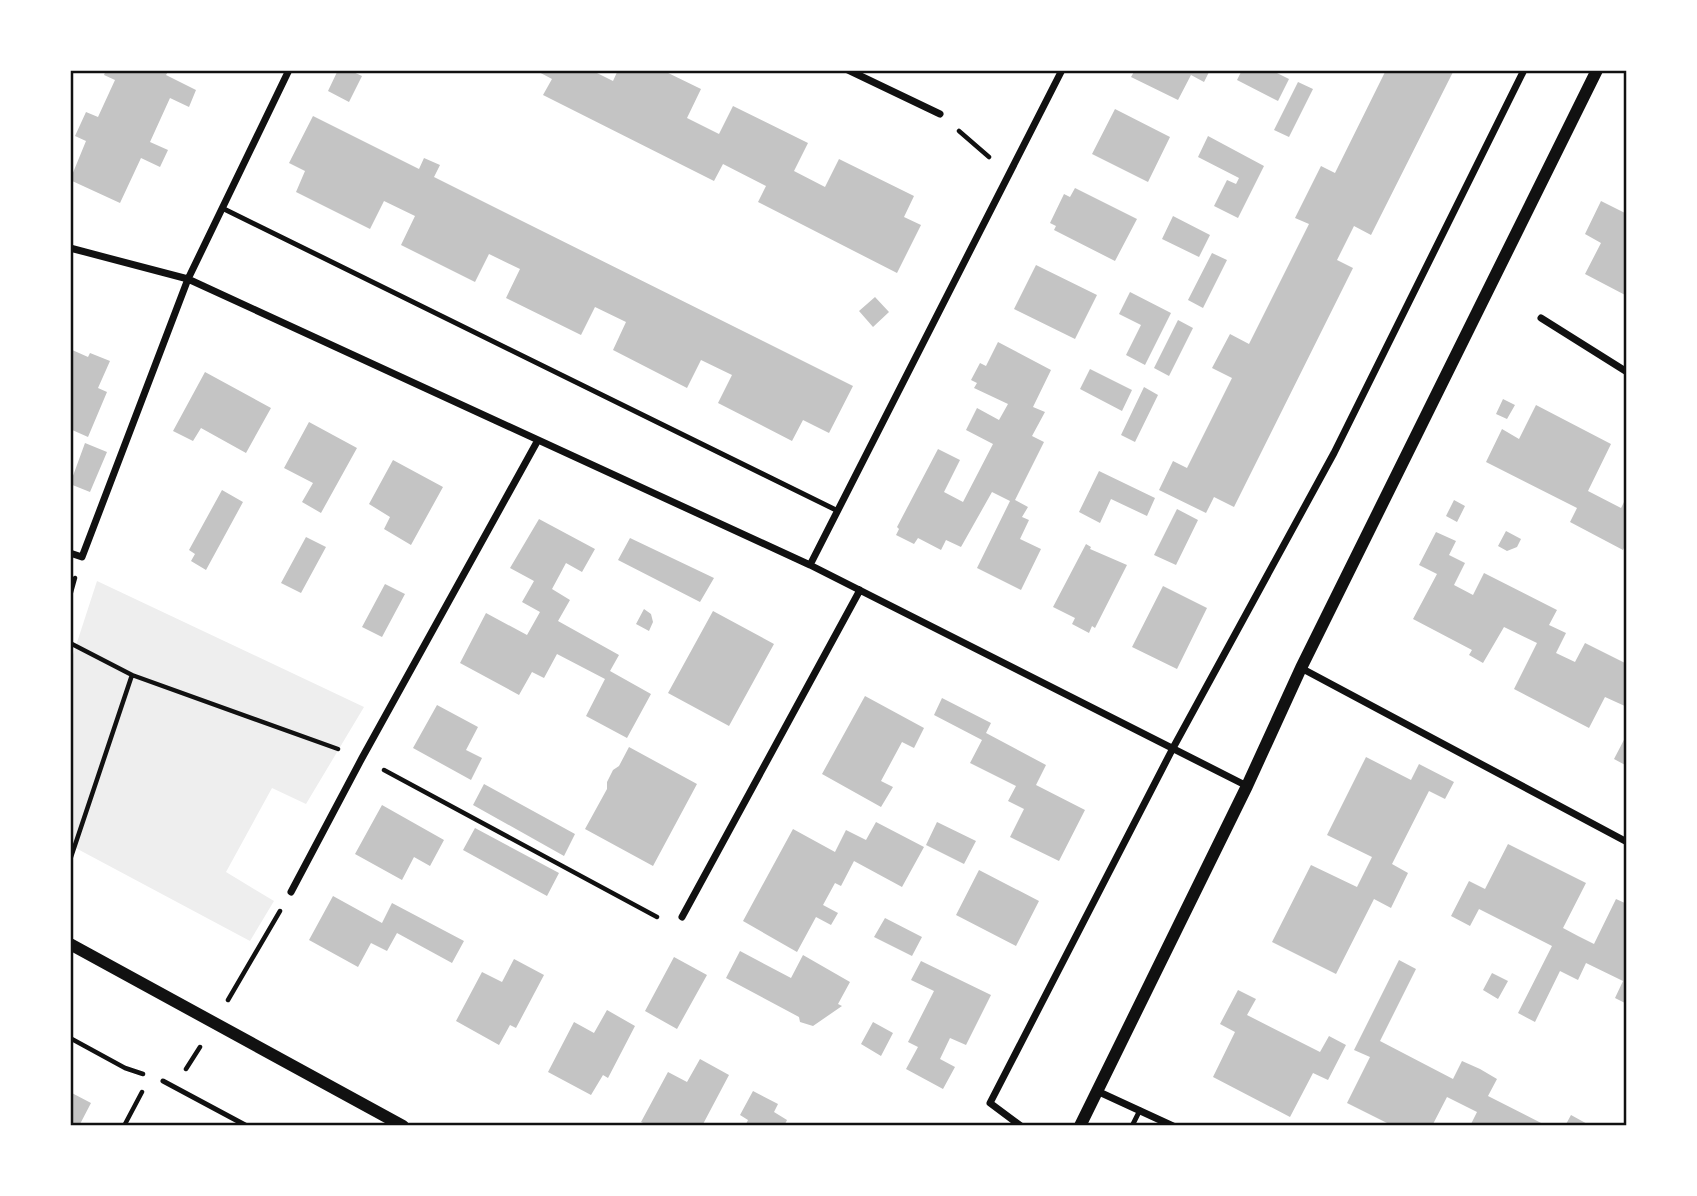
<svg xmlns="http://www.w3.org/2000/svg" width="1697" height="1196" viewBox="0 0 1697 1196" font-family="'PT Sans',sans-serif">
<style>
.green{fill:#eee}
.building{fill:#c4c4c4}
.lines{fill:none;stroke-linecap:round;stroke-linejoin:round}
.path{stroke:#111;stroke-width:4.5}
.service{stroke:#111;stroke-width:5}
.minor{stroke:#111;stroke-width:7}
.tertiary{stroke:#111;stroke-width:12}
.neatline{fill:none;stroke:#111;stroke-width:2.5}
</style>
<rect width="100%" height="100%" fill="#fff"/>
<path class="green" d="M97 581 364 707 306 804 272 788 226 872 274 901 250 941 70 845V664Z"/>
<path class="building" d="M106 70H169L166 75 196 90 189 107 170 98 150 142 168 150 160 167 141 158 120 203 70 180 86 141 75 136 86 112 98 117 115 80 104 75Z
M338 70H349L362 76 349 102 328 91Z
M535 70H591L613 81 618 70H662L701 89 687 118 719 134 733 106 808 143 794 171 825 187 839 159 914 196 904 217 921 225 897 273 758 202 766 186 723 164 714 181 543 95 552 79Z
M1135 70H1210L1204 82 1191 75 1178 100 1131 77Z
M1242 70H1271L1289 79 1278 101 1237 80Z
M1386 70H1454L1371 235 1354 226 1337 260 1353 268 1234 507 1214 497 1206 513 1159 490 1173 461 1187 468 1232 378 1212 368 1230 334 1249 344 1309 224 1295 218 1321 166 1335 173Z
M1298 82 1313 89 1289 137 1274 130Z
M1115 109 1170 137 1148 182 1092 154Z
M313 116 419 169 424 158 440 165 434 177 853 386 829 433 803 420 792 441 718 403 732 375 701 360 687 388 613 350 626 322 595 307 581 335 506 298 520 269 489 254 475 282 401 245 415 216 384 201 370 229 296 192 305 171 289 163Z
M1208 136 1264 166 1238 218 1214 206 1227 180 1236 184 1239 178 1198 157Z
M1075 188 1137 219 1115 261 1054 230 1056 226 1050 223 1064 194 1070 197Z
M1601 201 1627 214V296L1585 274 1601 243 1585 234Z
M1173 216 1210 235 1199 257 1162 239Z
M1212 253 1227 260 1203 308 1188 300Z
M1036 265 1097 295 1075 339 1014 309Z
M1130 292 1171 313 1145 365 1126 355 1141 325 1119 314Z
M875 297 889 312 873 327 859 311Z
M1178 320 1193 328 1169 376 1154 368Z
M998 342 1051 370 1033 407 1045 412 1032 436 1044 442 1015 500 1028 507 1022 517 1029 520 1020 539 1041 549 1021 590 977 568 1010 501 992 492 961 547 946 540 941 550 918 538 914 544 896 535 899 529 897 527 938 449 960 460 944 492 963 502 993 444 966 430 977 408 999 420 1008 404 974 388 977 383 971 380 980 363 986 366Z
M70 349 88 357 90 353 110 361 98 388 107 392 88 437 70 429Z
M1090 369 1132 390 1122 411 1080 389Z
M205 372 271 408 246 453 201 428 193 441 173 431Z
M1144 387 1158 395 1135 442 1121 435Z
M1503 399 1515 405 1507 419 1496 414Z
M1536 405 1611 444 1588 491 1621 508 1627 496V542L1623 550 1570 522 1577 508 1486 462 1502 429 1519 439Z
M309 422 357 448 321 513 302 502 313 483 284 468Z
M85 443 107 452 90 492 70 484Z
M393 460 443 487 411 545 384 529 390 517 369 504Z
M1099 471 1155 498 1147 516 1111 499 1100 523 1079 512Z
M222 490 243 502 206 570 191 561 195 554 189 550Z
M1454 500 1465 506 1457 522 1446 516Z
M1177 509 1198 520 1176 565 1154 555Z
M539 519 595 549 582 572 566 563 552 589 570 600 558 621 619 655 610 671 651 694 627 738 586 716 605 679 557 654 544 678 532 672 519 695 460 663 486 613 527 635 540 612 522 602 534 581 510 568Z
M1506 531 1521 539 1517 547 1507 551 1498 546Z
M1436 532 1456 541 1449 555 1465 563 1454 585 1473 595 1484 573 1557 610 1549 625 1566 633 1556 653 1575 662 1585 643 1627 664V707L1605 697 1589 728 1514 689 1537 643 1504 627 1483 663 1469 655 1472 650 1413 619 1437 574 1419 565Z
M306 537 326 547 301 593 281 583Z
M630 538 714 578 700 602 618 560Z
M1086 544 1091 547 1090 549 1127 565 1095 628 1092 626 1089 633 1072 624 1075 618 1053 607Z
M385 584 405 594 382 637 362 627Z
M1163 586 1207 608 1177 669 1132 647Z
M644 609 651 614 653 622 649 631 636 624Z
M713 611 774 644 729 726 668 693Z
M865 696 924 728 914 748 902 742 881 781 893 787 881 807 822 774Z
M942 698 991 723 986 733 1046 765 1036 785 1085 810 1059 861 1010 837 1024 809 1008 801 1016 786 970 763 982 740 934 715Z
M437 705 478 727 466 750 482 758 471 780 413 748Z
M1627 734V766L1614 759Z
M629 747 697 784 653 866 585 829 607 789V782L613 770 619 766Z
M1366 757 1411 780 1419 764 1454 782 1445 799 1429 791 1392 864 1408 873 1391 908 1374 899 1336 974 1272 942 1311 865 1357 887 1372 857 1327 835Z
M484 784 575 834 564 856 473 805Z
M382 805 444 840 430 866 414 857 402 880 355 854Z
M876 822 924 847 902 887 854 861 841 886 835 883 823 905 838 913 831 925 816 917 797 952 743 921 793 829 835 852 846 830 866 840Z
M937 822 976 841 964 864 926 845Z
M475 828 559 873 547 896 463 850Z
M1508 844 1586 883 1563 928 1578 936 1594 944 1616 899 1627 904V1004L1615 998 1623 981 1586 963 1578 980 1560 971 1535 1022 1518 1013 1552 946 1479 909 1470 926 1451 916 1469 881 1485 889Z
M979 870 1039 901 1016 946 956 915Z
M333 896 382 923 392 903 464 941 452 963 397 933 387 951 371 943 358 967 309 940Z
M885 918 922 937 912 956 874 937Z
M740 951 791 978 803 955 850 982 838 1004 842 1006 813 1026 800 1022 799 1017 726 978Z
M674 957 707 975 677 1029 645 1011Z
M514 959 544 975 516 1028 510 1025 499 1045 456 1021 482 972 502 982Z
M1399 960 1416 969 1380 1041 1453 1079 1462 1061 1480 1069 1497 1079 1488 1096 1547 1126H1470L1477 1112 1447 1097 1432 1126H1393L1347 1103 1370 1057 1354 1050Z
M921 961 991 995 966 1045 950 1038 940 1059 955 1067 943 1089 906 1069 918 1047 908 1042 934 991 911 980Z
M1492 973 1508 981 1498 999 1483 990Z
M1238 990 1256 999 1247 1015 1320 1052 1329 1036 1346 1045 1328 1080 1313 1073 1290 1117 1213 1077 1235 1032 1220 1024Z
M607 1010 635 1026 608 1078 603 1075 591 1095 548 1072 574 1022 594 1033Z
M873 1022 893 1033 881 1056 861 1044Z
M700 1059 729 1075 702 1126H649L641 1122 668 1072 687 1082Z
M753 1091 778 1104 774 1112 787 1120 785 1124 790 1126H745L748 1120 740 1115Z
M70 1092 91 1103 79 1126H70Z
M1571 1115 1591 1126H1565Z"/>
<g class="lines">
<path class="path" d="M959 131 989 157
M70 596 75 578
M70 643 132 675 70 860
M132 675 338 749
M384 770 657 917
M228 1000 280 911
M70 1038 125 1068 143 1074
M186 1069 200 1047
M124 1126 142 1092"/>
<path class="service" d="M222 208 838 511
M163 1081 247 1126
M1132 1126 1140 1110"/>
<path class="minor" d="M848 70 940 114
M70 248 188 279 810 565 1247 786
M1541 318 1627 372
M70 553 82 557 188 279 289 70
M810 565 1062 70
M1301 668 1627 842
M291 892 362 758 538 440
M682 917 860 590
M1097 1091 1173 1126
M1021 1126 990 1103 1173 748 1334 453 1524 70"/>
<path class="tertiary" d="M70 944 403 1126
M1080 1126 1247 786 1301 668 1597 70"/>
</g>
<rect width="1697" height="1196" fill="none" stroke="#ffffff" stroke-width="144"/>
<rect x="72" y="72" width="1553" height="1052" class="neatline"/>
</svg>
